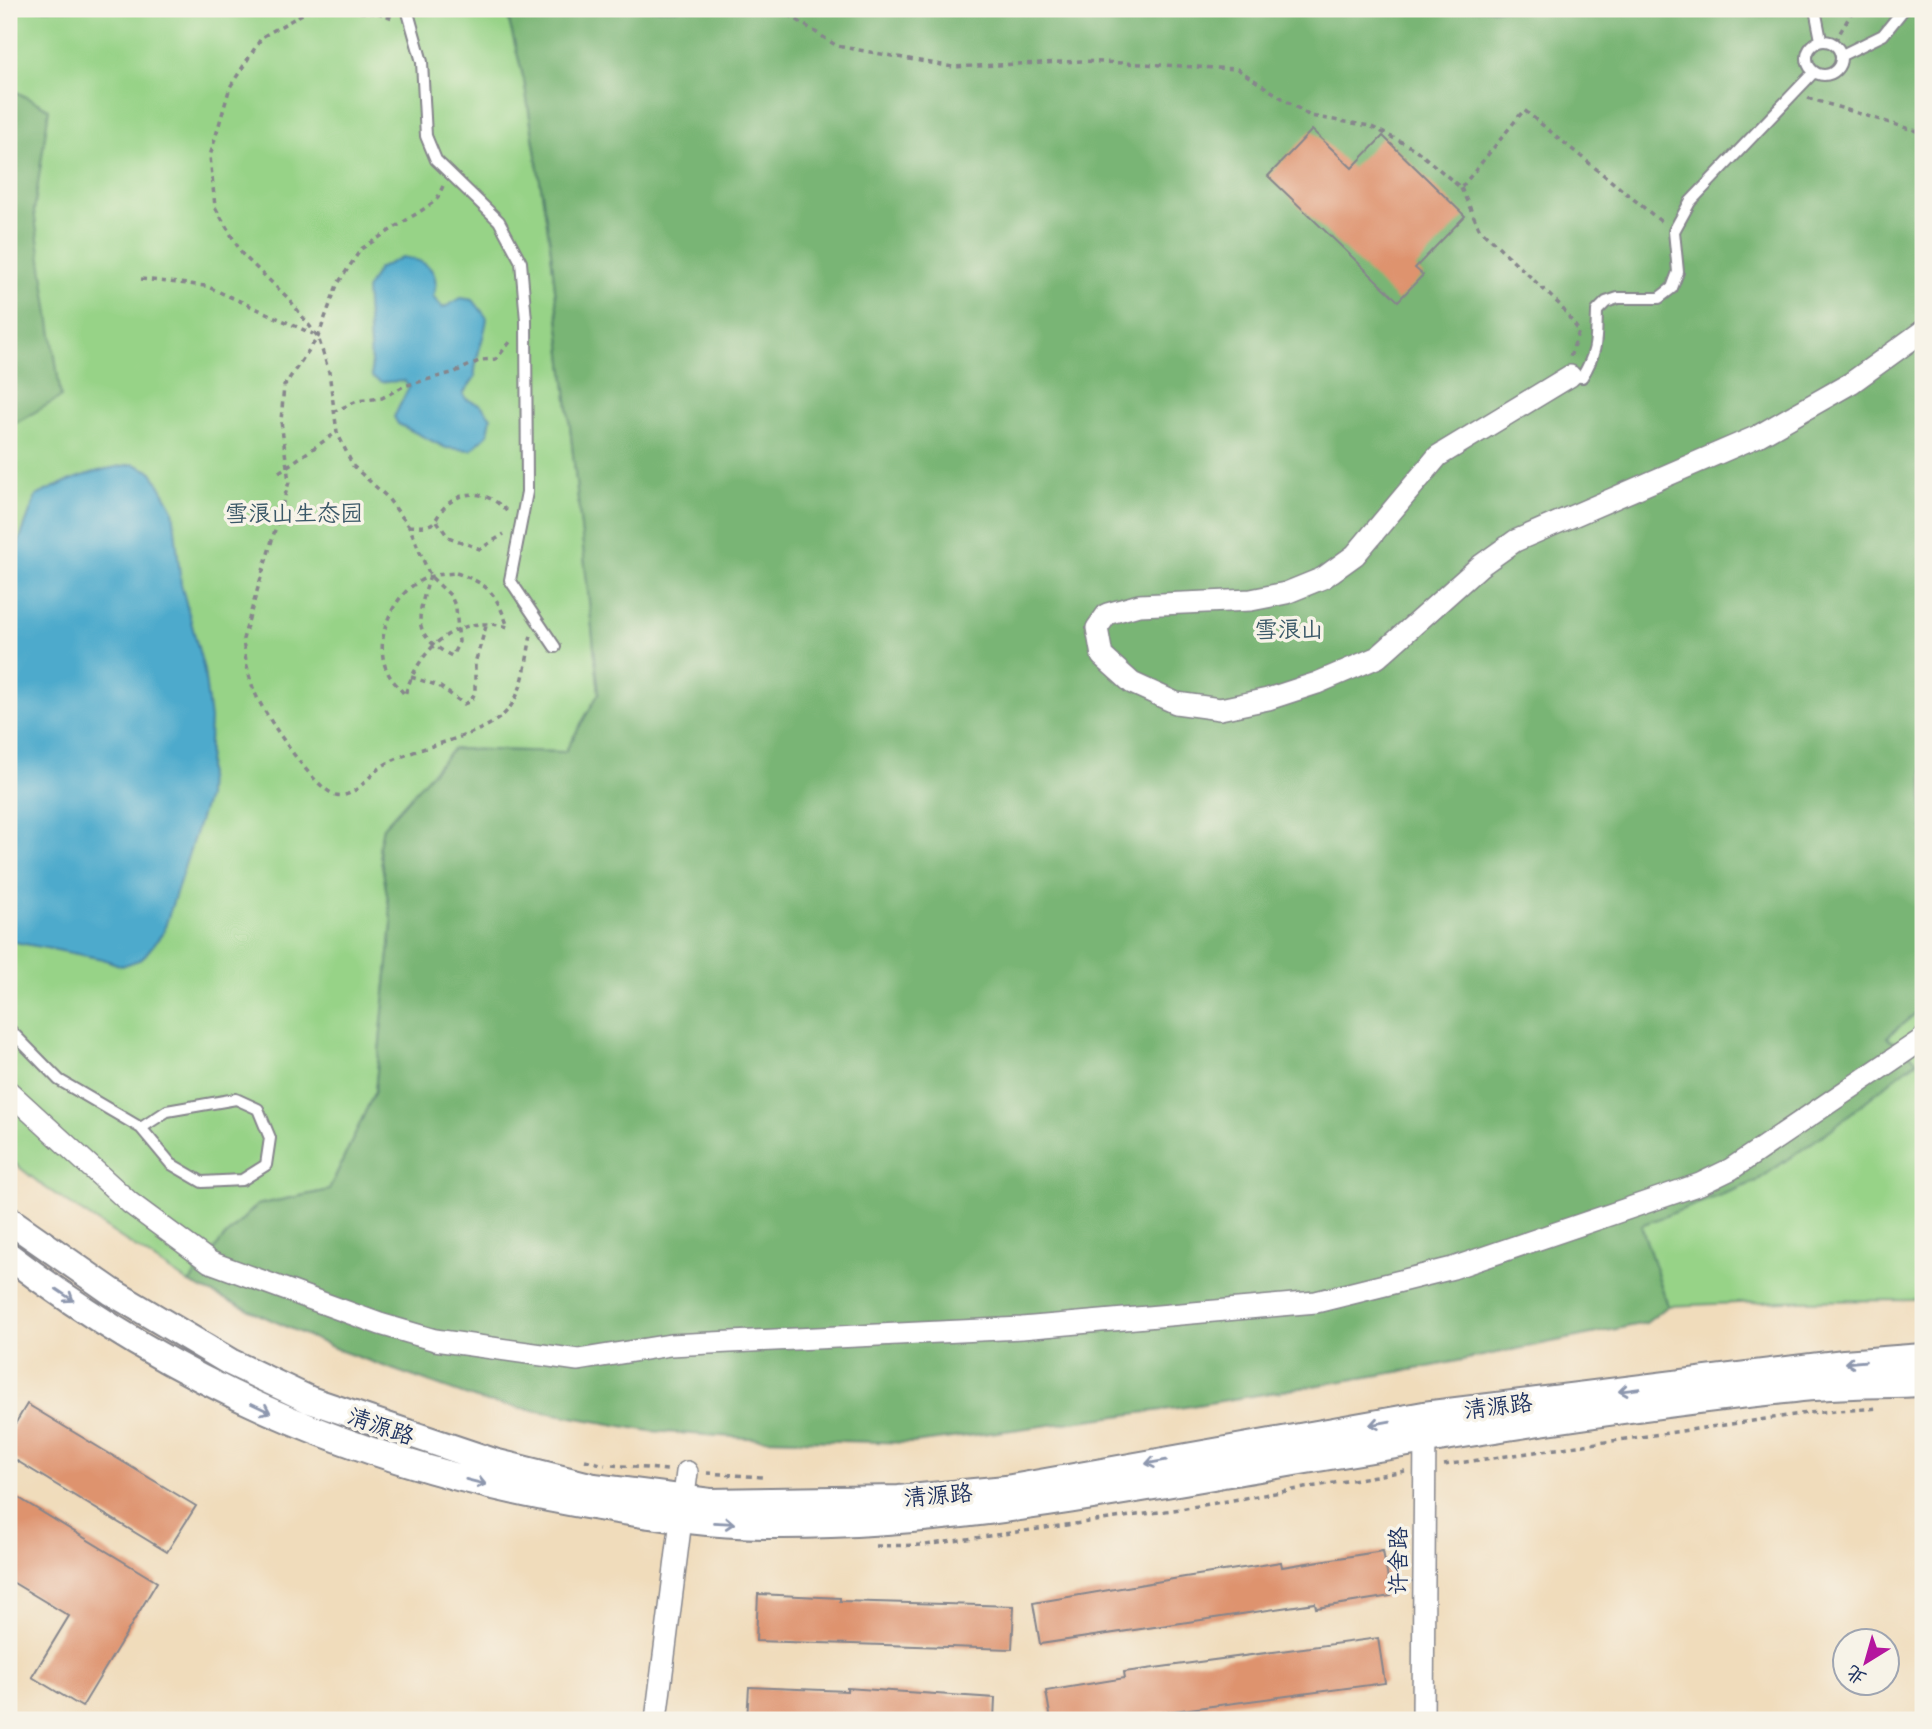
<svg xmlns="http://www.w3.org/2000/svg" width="1932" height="1729" viewBox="0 0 1932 1729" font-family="Dekko,'LXGW WenKai TC',sans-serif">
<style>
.green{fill:#97d387;stroke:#598172;stroke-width:2}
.forest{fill:#79b574;stroke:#4a7269;stroke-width:2}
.water{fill:#4eaacc;stroke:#346c95;stroke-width:2}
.building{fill:#de936e}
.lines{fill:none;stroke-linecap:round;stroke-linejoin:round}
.service-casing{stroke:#86868c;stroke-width:14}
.minor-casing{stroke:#86868c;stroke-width:24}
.tertiary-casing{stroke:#86868c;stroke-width:30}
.path{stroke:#86868c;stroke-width:3.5;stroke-dasharray:5 5;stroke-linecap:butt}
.service{stroke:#fff;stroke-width:10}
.minor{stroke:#fff;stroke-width:21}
.tertiary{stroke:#fff;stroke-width:26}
.oneway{stroke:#8d97ae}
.labels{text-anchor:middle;stroke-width:7;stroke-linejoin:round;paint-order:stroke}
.park-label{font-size:23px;fill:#3a5868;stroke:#f7f3e8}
.street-label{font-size:23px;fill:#1b2f5e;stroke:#f7f3e8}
</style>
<rect width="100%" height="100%" fill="#f7f3e8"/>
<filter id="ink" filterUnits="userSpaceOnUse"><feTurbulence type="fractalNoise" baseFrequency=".0143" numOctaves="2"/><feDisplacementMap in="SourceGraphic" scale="14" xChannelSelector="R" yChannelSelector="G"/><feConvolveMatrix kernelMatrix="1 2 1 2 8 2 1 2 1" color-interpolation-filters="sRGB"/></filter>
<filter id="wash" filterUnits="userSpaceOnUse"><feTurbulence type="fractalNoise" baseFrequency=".00686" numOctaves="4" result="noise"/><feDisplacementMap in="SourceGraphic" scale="28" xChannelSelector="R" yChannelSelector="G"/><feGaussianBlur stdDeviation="1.57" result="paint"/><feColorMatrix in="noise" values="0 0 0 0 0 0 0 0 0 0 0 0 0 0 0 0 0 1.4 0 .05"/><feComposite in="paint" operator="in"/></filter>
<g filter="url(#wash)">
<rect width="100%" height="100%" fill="#f0dcbb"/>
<path class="green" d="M9 9H506L524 80 550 243 599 693 565 752 453 749 379 847 392 924 375 1091 329 1190 257 1205 222 1240 189 1283 43 1186 9 1159Z
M1923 1007V1300L1784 1301 1668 1306 1640 1225 1755 1182 1917 1061 1887 1037Z"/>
<path class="forest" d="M506 9H1923V1007L1887 1037 1917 1060 1830 1130 1755 1182 1641 1225 1668 1306 1646 1323 1428 1367 1185 1407 914 1443 762 1439 650 1431 482 1401 341 1351 189 1283 222 1240 257 1205 329 1190 375 1091 392 924 379 847 383 827 453 749 565 752 599 693 550 243 524 80Z
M9 88 49 109 34 211 61 397 9 427Z"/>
<path class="water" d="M402 257C426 260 442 270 433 297L443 308 461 298 473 300 487 318C485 338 473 361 475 377L463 394 466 399 481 405 491 417 488 434 471 450 446 448 398 424 394 417 409 387 405 381 381 382 372 377 366 290 378 269Z
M134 464 152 472 173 509 181 584 204 670 210 719 207 797 163 933 142 959 122 966 103 959 9 941V568L36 496C69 479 97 469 134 464Z"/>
<g id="blocks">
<path class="building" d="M1312 130 1352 168 1383 136 1465 216 1415 268 1423 275 1398 301 1268 176Z
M27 1404 196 1506 167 1552 9 1456V1434Z
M9 1492 157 1582 82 1707 32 1677 69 1616 9 1580Z
M1383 1551 1391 1596 1316 1608 1315 1603 1040 1644 1033 1603 1185 1577 1281 1562 1282 1567Z
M758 1594 840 1598V1601L1014 1606 1012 1649 756 1641Z
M1378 1638 1385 1683 1106 1720H1051L1046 1691 1125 1678 1124 1672Z
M749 1687 847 1691V1688L995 1698 994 1720H747Z"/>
</g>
</g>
<g filter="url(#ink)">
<use href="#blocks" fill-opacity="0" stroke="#86868c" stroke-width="2"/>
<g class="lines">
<defs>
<path id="service" d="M407 9 422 62 426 136 436 160 499 221 521 262 526 320 527 492 510 580 555 647
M1815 9 1821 40
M1807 58a17 17 0 1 1 34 0a17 17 0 1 1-34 0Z
M1842 55 1883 35 1904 9
M1570 376 1582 377C1598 351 1596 340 1597 311L1606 302 1618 298H1659L1672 288 1678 272 1674 231 1690 202 1813 73
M9 1029 59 1080 141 1128 171 1164 202 1182 242 1180 266 1165 270 1138 258 1109 236 1099 167 1111 141 1128"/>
<path id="minor" d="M1570 376 1438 456 1355 555 1323 578 1286 593 1251 600 1139 605 1107 614 1097 628 1102 656 1132 683 1176 703 1220 709 1268 699 1317 683 1378 657 1480 566 1515 541 1758 436 1851 383 1923 331
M9 1092 130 1203 210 1262 380 1324 435 1340 578 1360 670 1345 1022 1328 1316 1302 1453 1268 1700 1184 1731 1169 1923 1039
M656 1720 687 1472
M1423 1720 1425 1425"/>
<path id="tertiary" d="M9 1220 112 1292 230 1362 310 1400 494 1462 594 1487 710 1502 899 1499 1006 1489 1424 1415 1844 1363 1923 1357
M9 1256C187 1392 378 1471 598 1507 654 1516 710 1525 767 1525 927 1527 1084 1498 1241 1471 1425 1440 1609 1408 1794 1389 1836 1384 1880 1385 1923 1383"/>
</defs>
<use href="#service" class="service-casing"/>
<use href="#minor" class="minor-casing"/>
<use href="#tertiary" class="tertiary-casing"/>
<path class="path" d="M311 9 262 37 230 87 210 156 215 207 242 254 289 299 318 337 329 372 337 432 353 466 386 496 409 526 430 576 451 596 456 608 459 642 452 656C409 634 418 616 430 576
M330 9 374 13
M368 9 395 19
M780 9 837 46 953 67 1084 61 1237 69 1310 116 1370 126 1415 149 1461 188 1524 110 1664 224
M1835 41 1854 9
M1808 98 1923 133
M443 186 437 199 427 207 361 249 337 285 318 337 284 386 281 421 289 482 243 639C245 658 249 683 259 701 271 723 313 788 336 795 352 799 366 780 376 771 403 747 475 741 503 715 524 696 526 661 531 635
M1461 188 1479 228 1560 305 1579 331 1570 357
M141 279 206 286 313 334
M333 412 357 401 382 398 404 386 455 372 481 360 496 359 511 341
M279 472 337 432
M437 521 448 537 480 549 504 534
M409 526C444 528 430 518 449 503 470 486 495 496 509 514
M456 573C490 584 496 594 508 627 457 613 419 648 405 695 400 688 392 681 388 673 371 640 394 588 429 577 437 574 447 574 456 573Z
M411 677 439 686 464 704 471 701 475 692V663L487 623
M585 1460 605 1465
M612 1465 668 1470
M1444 1465 1808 1413 1880 1408
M707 1473 762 1477
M876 1546 925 1545 1180 1509 1405 1471"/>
<use href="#service" class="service"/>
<use href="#minor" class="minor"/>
<use href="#tertiary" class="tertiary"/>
</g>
<defs><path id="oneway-shaft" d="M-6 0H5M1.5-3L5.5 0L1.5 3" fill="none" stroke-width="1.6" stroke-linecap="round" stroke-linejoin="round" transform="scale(1.75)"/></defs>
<g class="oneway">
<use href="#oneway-shaft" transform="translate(65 1295) rotate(34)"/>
<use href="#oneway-shaft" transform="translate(1855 1362) rotate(175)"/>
<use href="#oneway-shaft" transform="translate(1629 1390) rotate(173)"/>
<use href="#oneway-shaft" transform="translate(261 1408) rotate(25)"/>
<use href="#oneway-shaft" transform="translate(1380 1423) rotate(170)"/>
<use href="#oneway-shaft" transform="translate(1156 1462) rotate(170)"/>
<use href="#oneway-shaft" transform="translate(476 1482) rotate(14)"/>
<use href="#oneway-shaft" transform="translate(724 1523) rotate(3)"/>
</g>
</g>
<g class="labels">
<g class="park-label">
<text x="294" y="521">雪浪山生态园</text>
<text x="1289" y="637">雪浪山</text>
</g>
<g class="street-label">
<text transform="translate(1498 1406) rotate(-7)" y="8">清源路</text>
<text transform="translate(381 1426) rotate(19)" y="8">清源路</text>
<text transform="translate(938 1495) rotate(-5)" y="8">清源路</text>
<text transform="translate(1398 1561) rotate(-90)" y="8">许舍路</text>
</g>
</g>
<rect width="1932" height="1729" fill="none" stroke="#f7f3e8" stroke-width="35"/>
<g transform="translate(1866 1662) rotate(217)"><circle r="33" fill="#f7f3e8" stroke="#9fa5b1" stroke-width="2"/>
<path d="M0-5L12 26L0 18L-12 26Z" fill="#b5179e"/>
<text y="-10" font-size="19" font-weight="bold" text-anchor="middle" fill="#1b2f5e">北</text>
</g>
</svg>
